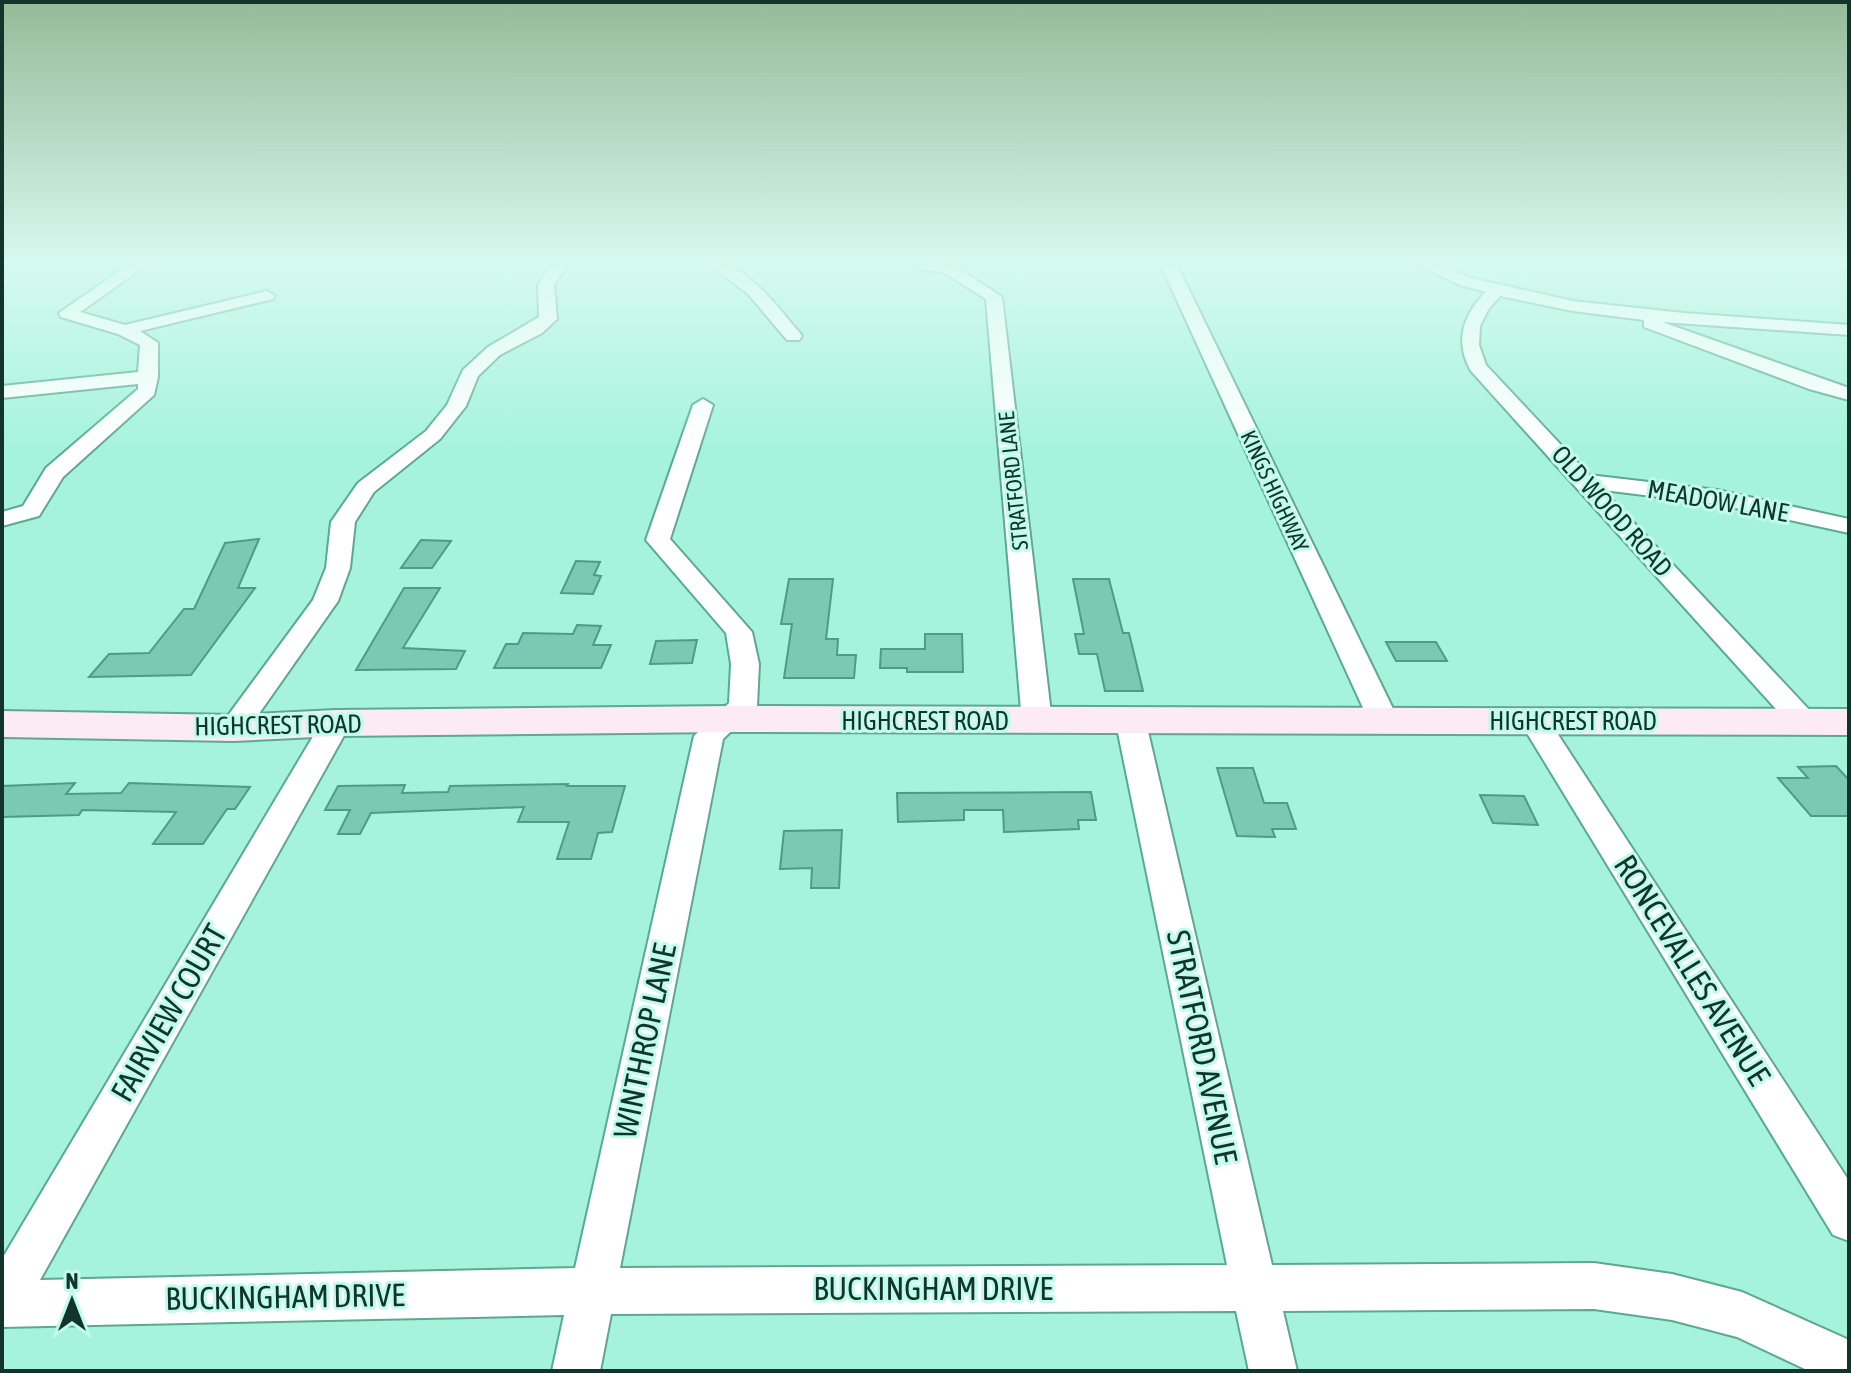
<svg xmlns="http://www.w3.org/2000/svg" width="1851" height="1373" viewBox="0 0 1851 1373" font-family="'Asap Condensed',sans-serif">
<style>
.building{fill:#7cc9b3;stroke:#4e9b86;stroke-width:2}
.lines{fill:none;stroke-linecap:round;stroke-linejoin:round}
.street-casing{stroke:#5ca893;stroke-width:4}
.secondary-casing{stroke:#5ca893;stroke-width:4}
.street{fill:#fff;fill-rule:evenodd}
.secondary{fill:#fcebf2;fill-rule:evenodd}
.labels{text-anchor:middle;stroke-width:6;stroke-linejoin:round;paint-order:stroke}
.far-street-label{font-size:22px;fill:#13342b;stroke:#bffce9}
.street-label{font-size:26px;fill:#13342b;stroke:#bffce9}
.near-street-label{font-size:32px;fill:#13342b;stroke:#bffce9}
</style>
<rect width="100%" height="100%" fill="#a5f3db"/>
<path class="building" d="M259 539 238 588H255L191 675 89 677 109 654 149 653 184 609H194L225 543Z
M421 540 451 541 432 568H401Z
M576 561 600 562 594 575 601 576 593 594 561 593Z
M789 579H833L826 639H838L837 655H856L854 678H784L792 624H781Z
M1073 579H1109L1123 633H1129L1143 691H1105L1097 654H1079L1075 634H1084Z
M404 588H440L403 648 465 651 456 669 356 670Z
M577 625 601 626 593 645H611L601 668H494L506 644H518L523 633 573 634Z
M925 634H962L963 672H907V668H880L881 649H925Z
M697 640 692 663 650 664 656 641Z
M1386 642H1436L1447 661H1396Z
M1836 766 1849 780V816H1811L1778 778H1808L1798 767Z
M1217 768H1253L1264 803H1287L1296 829H1272L1275 837 1237 836Z
M75 783 66 794 121 793 129 783 250 787 235 809H227L203 844H153L176 812 82 810 79 815 2 817V786Z
M568 784 567 786H625L612 832 598 833 591 859H557L569 822H518L524 807 371 813 360 834H338L350 810H325L338 786 405 785 402 793 448 792 450 786Z
M1091 792 1096 820H1078L1079 829 1004 832 1003 810H964V820L898 822 897 793Z
M1480 795 1524 796 1538 825 1493 823Z
M842 830 839 888H811L812 868 780 869 784 831Z"/>
<g class="lines">
<defs>
<path id="street" d="M134 261H152L80 312 125 325 267 291 275 296 273 299 140 331 158 343V377L154 395 63 477 39 516 2 526V512L23 506 46 468 138 389V384L2 398V386L138 372 140 345 118 334 61 317 59 313Z
M554 261H570L554 285 557 319 542 333 500 355 478 376 466 406 440 439 374 492 355 522 350 568 338 601 244 735 234 737 224 735 219 728 224 721 313 600 326 568 331 522 358 483 426 431 447 405 463 370 488 347 539 317 538 285Z
M705 261C745 260 775 305 799 332L802 336 799 340H787L748 294Z
M905 261H968L958 268 1002 297 1052 722 1047 729 1037 731 1027 729 1022 722 986 299 943 272 919 269Z
M1159 261H1175L1399 721 1394 728 1384 730 1374 728 1369 721Z
M1408 261H1429L1471 278 1573 301 1684 313 1849 325V335L1662 322 1849 388V400L1809 389 1644 327V320L1573 311 1500 296 1488 310 1480 326 1479 345 1486 365 1589 475 1717 490 1849 519V533L1717 504 1603 490 1814 715 1819 722 1814 729 1804 731 1794 729 1471 371C1454 341 1463 315 1486 292L1460 285Z
M703 399 713 405 670 539 752 632 759 664 757 706 723 739 620 1268 1227 1265 1116 723 1121 716 1131 714 1141 716 1146 723 1272 1265 1594 1263 1672 1274 1742 1292 1849 1340V1371H1809L1737 1337 1672 1320 1594 1309 1283 1311 1297 1371H1249L1236 1311 611 1314 600 1371H552L564 1315 2 1327V1259L321 723 326 716 336 714 346 716 351 723 40 1280 575 1268 694 736 729 703 731 664 726 633 646 540 693 405Z
M1534 711 1544 713 1849 1181V1241L1833 1235 1519 720 1524 713Z"/>
<path id="secondary" d="M728 706 1849 709V735L728 732 336 736 234 741 2 737V711L234 715 336 710Z"/>
</defs>
<use href="#street" class="street-casing"/>
<use href="#secondary" class="secondary-casing"/>
<use href="#street" class="street"/>
<use href="#secondary" class="secondary"/>
</g>
<linearGradient id="sky" x2="0" y2="1"><stop stop-color="#95ba99"/><stop offset="0.58" stop-color="#d6faef"/><stop offset="1" stop-color="#d6faef" stop-opacity="0"/></linearGradient>
<rect width="1851" height="453" fill="url(#sky)"/>
<g class="labels">
<g class="far-street-label">
<text transform="translate(1013 481) rotate(-96)" y="8">STRATFORD LANE</text>
<text transform="translate(1275 491) rotate(65)" y="8">KINGS HIGHWAY</text>
</g>
<g class="street-label">
<text transform="translate(1718 501) rotate(10)" y="9">MEADOW LANE</text>
<text transform="translate(1612 511) rotate(48)" y="9">OLD WOOD ROAD</text>
<text x="925" y="730">HIGHCREST ROAD</text>
<text x="1573" y="730">HIGHCREST ROAD</text>
<text transform="translate(278 725) rotate(-1)" y="9">HIGHCREST ROAD</text>
</g>
<g class="near-street-label">
<text transform="translate(1692 970) rotate(58)" y="11">RONCEVALLES AVENUE</text>
<text transform="translate(169 1013) rotate(-60)" y="11">FAIRVIEW COURT</text>
<text transform="translate(645 1041) rotate(-78)" y="11">WINTHROP LANE</text>
<text transform="translate(1202 1047) rotate(78)" y="11">STRATFORD AVENUE</text>
<text x="933" y="1300">BUCKINGHAM DRIVE</text>
<text transform="translate(285 1297) rotate(-1)" y="11">BUCKINGHAM DRIVE</text>
</g>
</g>
<rect width="1851" height="1373" fill="none" stroke="#13342b" stroke-width="8"/>
<g transform="translate(72 1301)" stroke="#bffce9" stroke-width="6" paint-order="stroke">
<path d="M0-6L14 30L0 20L-14 30Z" fill="#13342b"/>
<text y="-12" font-size="22" font-weight="bold" text-anchor="middle" fill="#13342b">N</text>
</g>
</svg>
